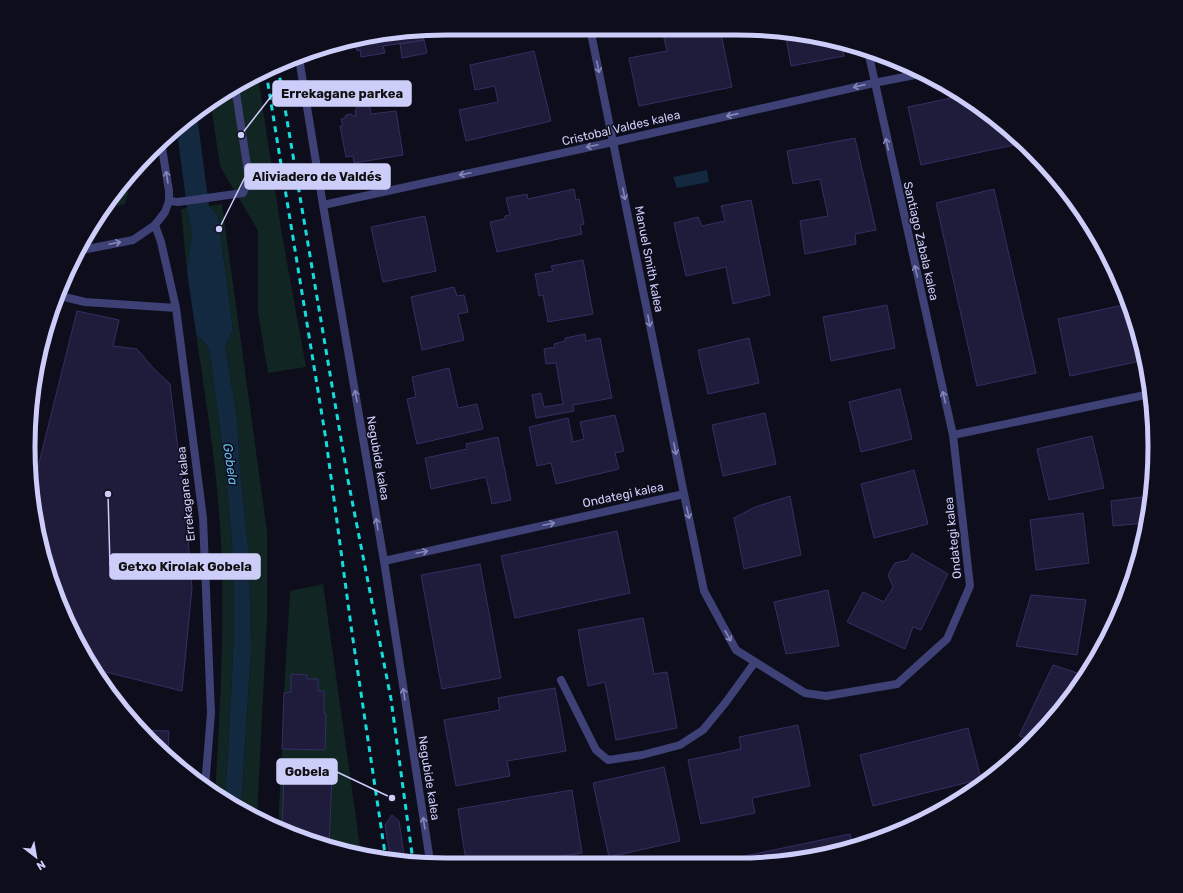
<svg xmlns="http://www.w3.org/2000/svg" width="1183" height="893" viewBox="0 0 1183 893" font-family="Rubik,sans-serif">
<style>
.green{fill:#112522}
.water{fill:#122940}
.building{fill:#1e1b3b;stroke:#342f64}
.lines{fill:none;stroke-linecap:round;stroke-linejoin:round}
.pedestrian{stroke:#3d4176;stroke-width:8}
.minor{stroke:#3d4176;stroke-width:8}
.rail{stroke:#16dcdb;stroke-width:3;stroke-dasharray:6 5;stroke-linecap:butt}
.oneway{stroke:#8587b8}
.labels{text-anchor:middle;stroke-width:3;stroke-linejoin:round;paint-order:stroke}
.street-label{font-size:12px;fill:#cdcdfa;stroke:#0e0d1c}
.water-label{font-size:13px;font-style:italic;fill:#65beef;stroke:#0e0d1c}
.rim{fill:none;stroke:#cdcdfa;stroke-width:5}
.leader{fill:none;stroke:#cdcdfa;stroke-width:1.5}
.callout-dot{fill:#cdcdfa;stroke:#0e0d1c;stroke-width:1.5}
.callout{fill:#cdcdfa;stroke:#cdcdfa;stroke-width:1.5}
.callout-label{font-size:13px;text-anchor:middle;font-weight:bold;fill:#111}
</style>
<rect width="100%" height="100%" fill="#0e0d1c"/>
<path class="green" d="M258 76 281 229 306 367 268 373 258 312V231L220 166 211 105 237 84Z
M127 179 128 194 125 204 117 206 109 202Z
M222 204 267 531V619L257 817 241 809 251 649 249 555 240 469 237 418 225 346 233 330 218 216 209 206Z
M187 208 192 234 187 272 181 209Z
M196 333 209 348C220 430 233 512 234 595 234 664 229 732 225 800L215 795C220 711 225 627 221 544 218 473 206 403 196 333Z
M323 584 361 853 287 833 278 829 282 749 325 750 326 714H324V691H318L307 679 306 675 291 674V692L284 693 290 591Z"/>
<path class="water" d="M197 115 209 206 218 216 233 330 225 346 237 418 240 469 249 555 251 649 241 809 225 800C229 732 234 664 234 595 233 512 220 430 209 348L196 333 187 272 192 234 187 208 177 131Z
M707 170 709 182 677 188 673 177Z"/>
<path class="building" d="M465 28H482L466 31Z
M687 29H720L732 87 639 106 629 58 667 51 663 34Z
M422 31 424 40 383 46 385 53 361 57 360 50 357 51 355 40Z
M785 32 841 42 844 56 791 66Z
M424 40 427 53 402 58 400 44Z
M534 51 551 121 466 141 459 110 498 102 495 86 475 90 470 65Z
M961 96 991 114 1023 143 921 165 908 107Z
M366 106 370 108 371 114 396 111 403 155 354 163 353 156 346 157 340 126H343L341 119 345 118 346 115 351 114 356 117 355 111 357 107Z
M855 138 876 230 855 234 856 244 805 254 800 221 828 216 820 179 793 184 787 151Z
M574 189 576 200 579 199 584 224 580 225 582 234 497 252 490 222 505 219V216L510 215 506 198 527 194 528 199Z
M994 189 1036 373 977 386 936 203Z
M751 200 770 295 733 304 726 267 686 276 674 223 698 217 702 226 725 221 721 206Z
M425 216 436 271 383 282 371 227Z
M583 260 593 314 548 322 543 295 539 296 535 274 553 271 551 266Z
M454 287 457 296 464 295 468 312 458 314 464 340 422 350 411 297Z
M58 301 60 302 50 344 43 343Z
M1128 304 1145 360 1070 376 1058 319Z
M887 305 895 348 831 361 823 317Z
M77 311 119 320 113 346 137 349 153 368 170 384 186 514 192 588 182 691 94 669 50 581 32 491Z
M585 334 586 341 600 338 612 398 573 405 574 411 536 418 532 395 541 393 544 407 563 404 556 363 546 364 544 349 555 347 554 344 565 341V338Z
M749 338 759 383 708 394 698 350Z
M449 368 458 408 477 404 483 429 417 444 407 399 416 397 412 377Z
M900 389 912 439 861 452 849 402Z
M765 413 776 464 723 476 712 425Z
M615 415 624 451 615 453 619 469 556 484 551 463 537 466 529 427 568 418 573 442 584 439 580 422Z
M1092 436 1104 488 1049 500 1037 449Z
M498 437 511 500 492 504 486 477 431 489 425 458 467 449 466 444Z
M914 470 928 524 874 538 861 484Z
M790 496 801 555 744 569 734 518 755 507Z
M1142 497 1145 523 1113 526 1111 501Z
M1083 513 1089 563 1036 570 1030 520Z
M617 531 630 593 515 618 501 556Z
M912 553 948 574 921 630 913 627 905 649 847 622 863 592 884 602 893 587 888 575 895 563 908 560Z
M480 564 501 678 442 689 421 575Z
M828 590 839 646 786 654 774 602Z
M1031 595 1086 600 1077 655 1016 646Z
M643 618 654 674 667 672 677 728 616 740 605 682 588 686 578 630Z
M1053 665 1086 676 1034 740 1019 736Z
M291 674 307 675V679H318V691H324V714H326L325 750 282 749 284 693 291 692Z
M555 688 566 751 507 761 510 776 456 786 444 720 500 710 498 698Z
M798 725 810 786 752 798 755 813 701 824 688 760 741 749 739 737Z
M968 728 981 779 873 806 860 755Z
M140 730 169 731 168 757 151 743Z
M664 767 680 841 609 857 593 783Z
M284 774 332 776 329 845 287 833 282 831Z
M572 790 582 853 530 861H466L458 809Z
M392 815 399 821 405 861H391L385 825Z
M850 834 852 845 791 861H721Z"/>
<g class="lines">
<path class="pedestrian" d="M169 201 178 202 243 193 249 179 235 86
M155 225 161 242 176 308 203 518 211 713 205 787
M60 296 85 302 176 308"/>
<path class="minor" d="M590 28 684 494
M868 51 953 435
M299 58 323 205 384 561 430 861
M323 205 613 142 874 83 925 73
M77 251 133 240 155 225 165 212 169 201V191L161 142
M384 561 684 494 704 591 736 650 805 693 826 696 897 684 947 639 970 586 953 435 1150 394
M561 680 596 750 608 760 642 755 680 745 703 730 726 702 755 662"/>
<path class="rail" d="M278 67 348 480 391 699 413 861
M266 72 326 440 352 633 386 860"/>
</g>
<defs><path id="oneway-shaft" d="M-6 0H5M1.5-3L5.5 0L1.5 3" fill="none" stroke-width="1.6" stroke-linecap="round" stroke-linejoin="round"/></defs>
<g class="oneway">
<use href="#oneway-shaft" transform="translate(598 67) rotate(78)"/>
<use href="#oneway-shaft" transform="translate(859 86) rotate(167)"/>
<use href="#oneway-shaft" transform="translate(732 115) rotate(167)"/>
<use href="#oneway-shaft" transform="translate(887 144) rotate(-103)"/>
<use href="#oneway-shaft" transform="translate(592 146) rotate(168)"/>
<use href="#oneway-shaft" transform="translate(465 174) rotate(168)"/>
<use href="#oneway-shaft" transform="translate(167 177) rotate(-99)"/>
<use href="#oneway-shaft" transform="translate(624 194) rotate(79)"/>
<use href="#oneway-shaft" transform="translate(115 243) rotate(-12)"/>
<use href="#oneway-shaft" transform="translate(916 271) rotate(-103)"/>
<use href="#oneway-shaft" transform="translate(649 321) rotate(79)"/>
<use href="#oneway-shaft" transform="translate(356 396) rotate(-100)"/>
<use href="#oneway-shaft" transform="translate(944 397) rotate(-103)"/>
<use href="#oneway-shaft" transform="translate(675 449) rotate(79)"/>
<use href="#oneway-shaft" transform="translate(688 513) rotate(78)"/>
<use href="#oneway-shaft" transform="translate(377 524) rotate(-100)"/>
<use href="#oneway-shaft" transform="translate(549 524) rotate(-12)"/>
<use href="#oneway-shaft" transform="translate(422 552) rotate(-12)"/>
<use href="#oneway-shaft" transform="translate(728 636) rotate(61)"/>
<use href="#oneway-shaft" transform="translate(404 694) rotate(-99)"/>
<use href="#oneway-shaft" transform="translate(424 823) rotate(-99)"/>
</g>
<g class="labels">
<g class="street-label">
<text transform="translate(621 128) rotate(-13)" y="4">Cristobal Valdes kalea</text>
<text transform="translate(921 241) rotate(77)" y="4">Santiago Zabala kalea</text>
<text transform="translate(649 259) rotate(79)" y="4">Manuel Smith kalea</text>
<text transform="translate(378 458) rotate(80)" y="4">Negubide kalea</text>
<text transform="translate(186 494) rotate(-96)" y="4">Errekagane kalea</text>
<text transform="translate(623 495) rotate(-12)" y="4">Ondategi kalea</text>
<text transform="translate(953 538) rotate(-96)" y="4">Ondategi kalea</text>
<text transform="translate(429 778) rotate(81)" y="4">Negubide kalea</text>
</g>
<g class="water-label">
<text transform="translate(231 464) rotate(82)" y="5">Gobela</text>
</g>
</g>
<path d="M0 0H1183V893H0ZM446 35H737A411 411 0 0 1 1148 446V447A411 411 0 0 1 737 858H446A411 411 0 0 1 35 447V446A411 411 0 0 1 446 35Z" fill="#0e0d1c" fill-rule="evenodd"/>
<path class="rim" d="M446 35H737A411 411 0 0 1 1148 446V447A411 411 0 0 1 737 858H446A411 411 0 0 1 35 447V446A411 411 0 0 1 446 35Z"/>
<path class="leader" d="M241 135L273 94M219 229L245 177M108 494L110 566M392 798L337 772"/>
<g class="callout-dot">
<circle cx="241" cy="135" r="4"/>
<circle cx="219" cy="229" r="4"/>
<circle cx="108" cy="494" r="4"/>
<circle cx="392" cy="798" r="4"/>
</g>
<g class="callout">
<rect x="273" y="81" width="138" height="25" rx="4"/>
<rect x="245" y="164" width="145" height="25" rx="4"/>
<rect x="110" y="554" width="150" height="25" rx="4"/>
<rect x="277" y="759" width="60" height="25" rx="4"/>
</g>
<g class="callout-label">
<text x="342" y="98">Errekagane parkea</text>
<text x="317" y="181">Aliviadero de Valdés</text>
<text x="185" y="571">Getxo Kirolak Gobela</text>
<text x="307" y="776">Gobela</text>
</g>
<g transform="translate(36 857) rotate(149)" stroke="#0e0d1c" stroke-width="3" paint-order="stroke">
<path d="M0-3L7 15L0 10L-7 15Z" fill="#cdcdfa"/>
<text y="-6" font-size="11" font-weight="bold" text-anchor="middle" fill="#cdcdfa">N</text>
</g>
</svg>
